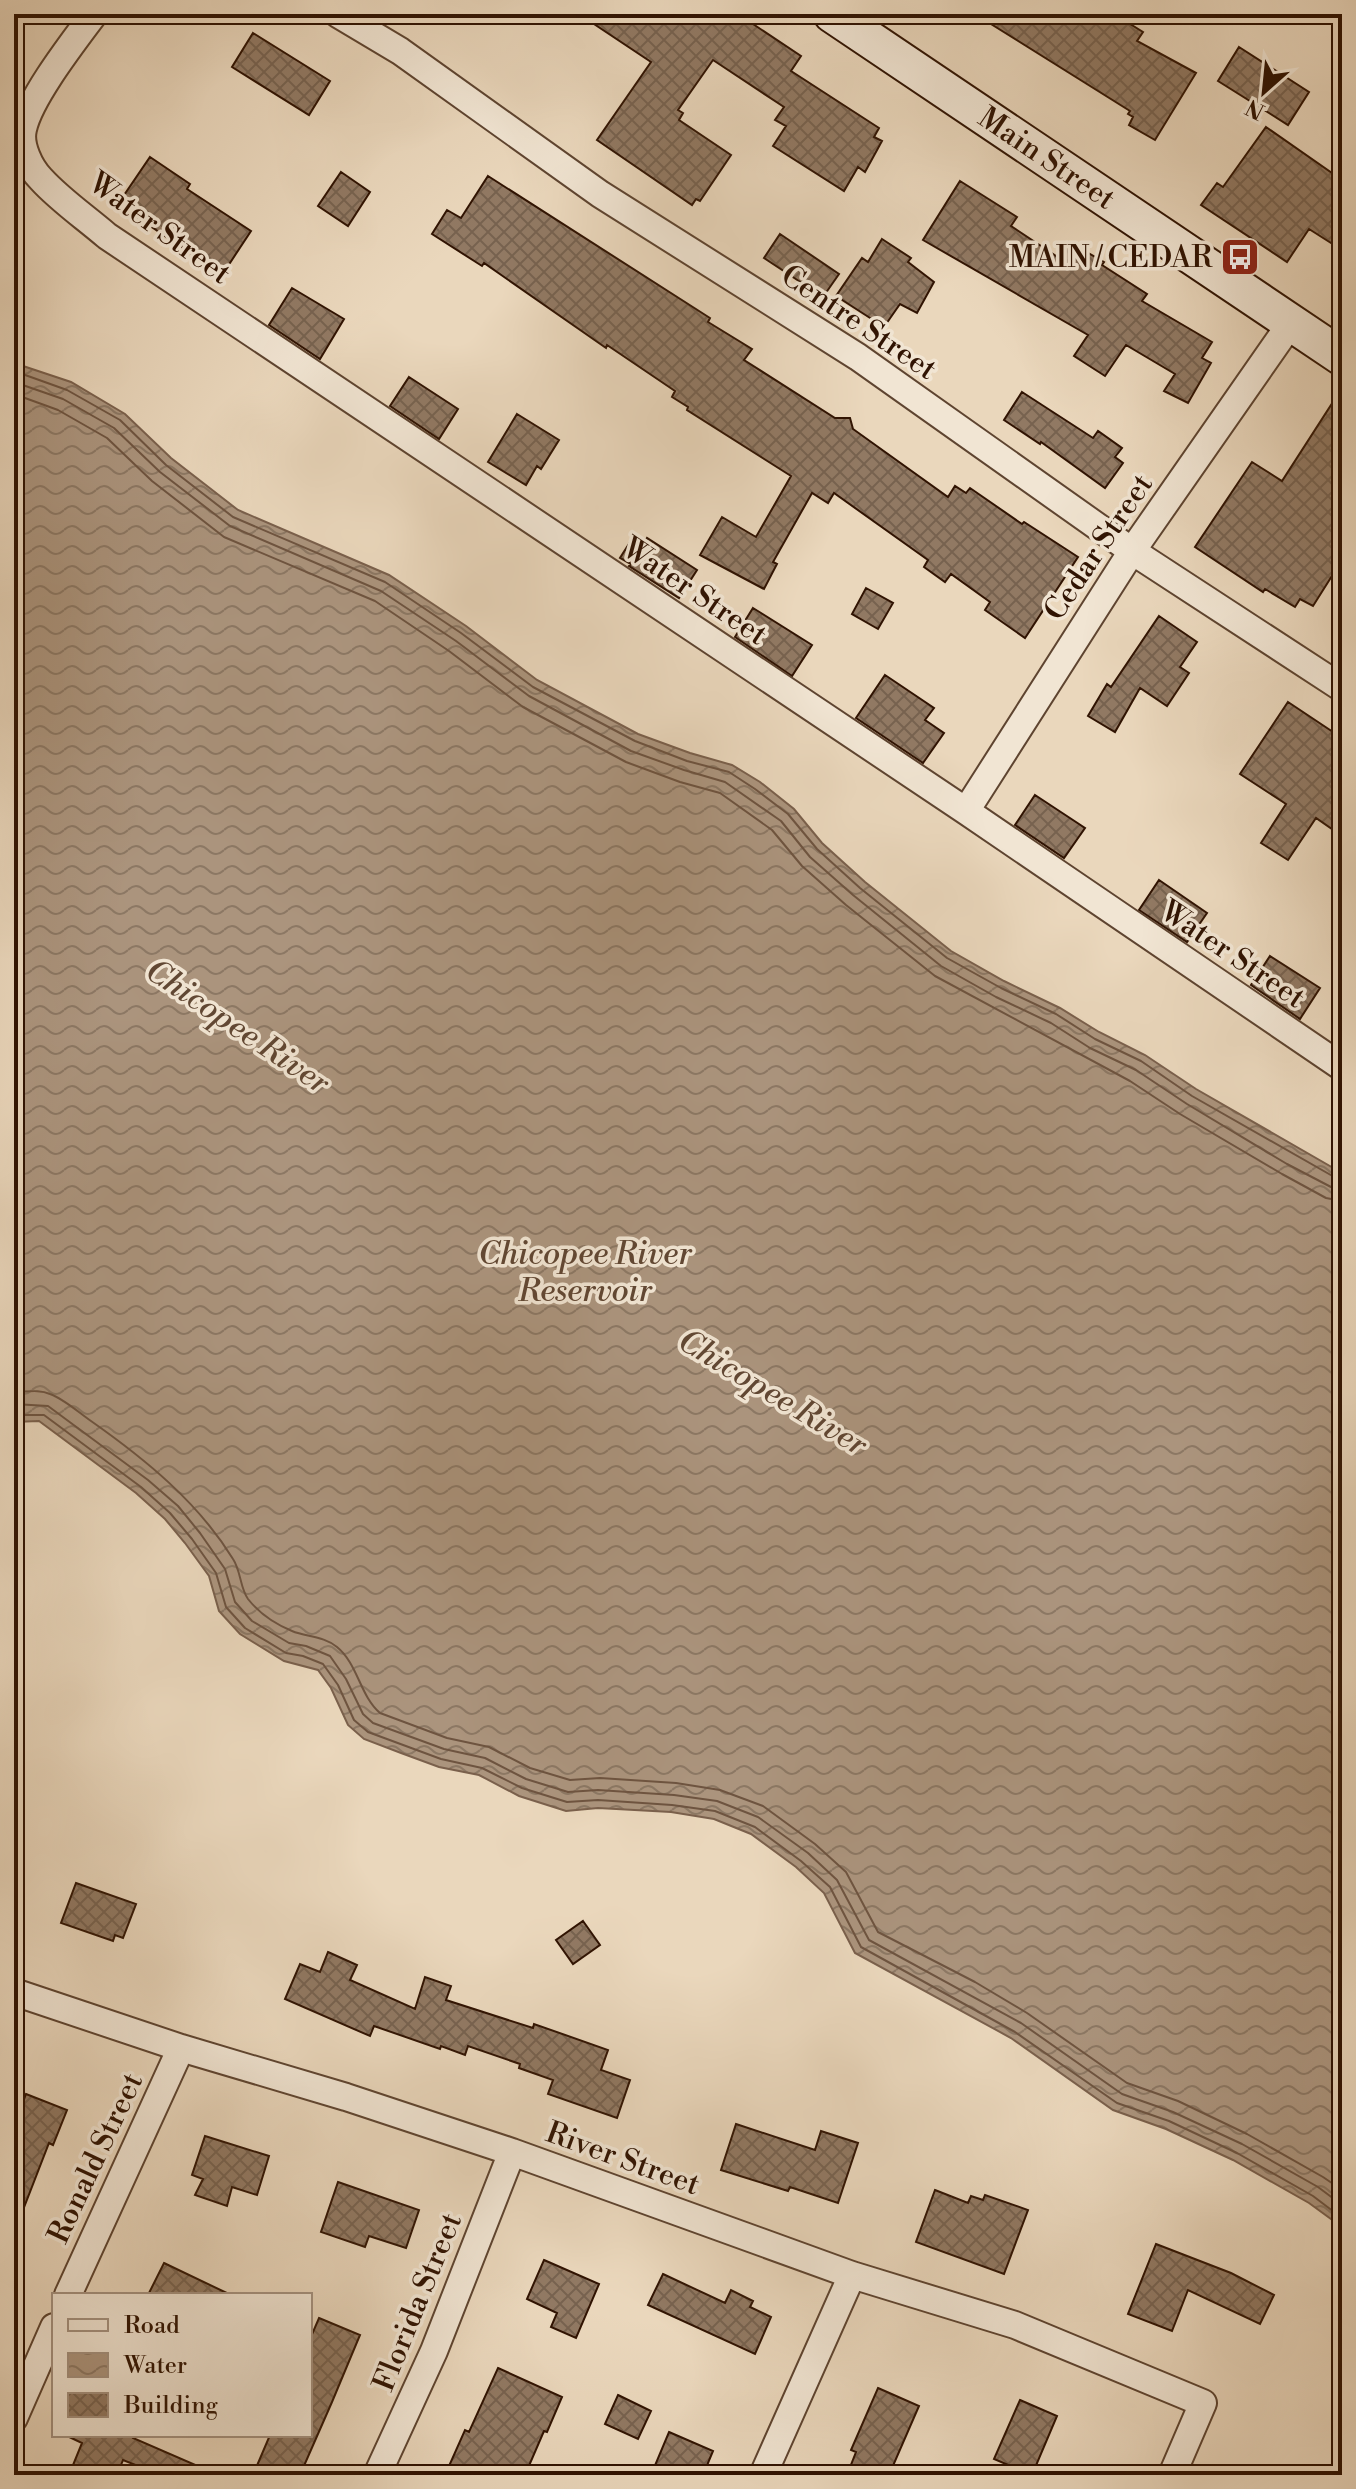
<svg xmlns="http://www.w3.org/2000/svg" width="1356" height="2489" viewBox="0 0 1356 2489" font-family="'Libre Bodoni',serif">
<style>
.water{fill:url(#water-waves);stroke:#7a604c;stroke-width:2}
.lines{fill:none;stroke-linecap:round;stroke-linejoin:round}
.shore{stroke:#6e5440;stroke-width:2}
.building{fill:url(#building-cross-hatch);stroke:#301302;stroke-width:2}
.street-casing{stroke:#5e4430;stroke-width:30}
.secondary-casing{stroke:#301302;stroke-width:40}
.street{stroke:#f1e5d3;stroke-width:26}
.secondary{stroke:#f1e5d3;stroke-width:36}
.labels{text-anchor:middle;stroke-width:7;stroke-linejoin:round;paint-order:stroke}
.street-label{font-size:30px;fill:#301302;stroke:#f1e5d3}
.poi-label{font-size:30px;fill:#301302;stroke:#f1e5d3;text-anchor:end}
.water-label{font-size:32px;font-style:italic;fill:#614733;stroke:#f1e5d3}
</style>
<defs>
<pattern id="water-waves" width="16" height="10" patternUnits="userSpaceOnUse" patternTransform="scale(2)"><rect width="16" height="10" fill="#ab947d"/><path d="M0 5q4-4 8 0t8 0" fill="none" stroke="#8c7864"/></pattern>
<pattern id="building-cross-hatch" width="8" height="8" patternUnits="userSpaceOnUse" patternTransform="scale(2)"><rect width="8" height="8" fill="#917963"/><path d="M0 0l8 8M0 8l8-8" fill="none" stroke="#77624f"/></pattern>
</defs>
<rect width="100%" height="100%" fill="#ead7bc"/>
<filter id="stains"><feTurbulence type="fractalNoise" baseFrequency=".0025" numOctaves="4"/><feColorMatrix values="0 0 0 0 .2 0 0 0 0 .09 0 0 0 0 .02 0 0 0 .5 -.17"/></filter>
<radialGradient id="worn" r=".72"><stop offset=".6" stop-color="#630" stop-opacity="0"/><stop offset="1" stop-color="#630" stop-opacity=".3"/></radialGradient>
<path class="water" d="M14 363 71 382 125 414 171 458 238 510 389 575 466 626 537 680 638 734 690 753 732 765 760 782 794 809 822 843 865 882 951 951 1004 981 1060 1008 1099 1032 1145 1055 1196 1089 1342 1173V2227L1309 2203 1233 2160 1166 2129 1113 2110 1011 2038 855 1953 824 1893 796 1867 751 1834 714 1819 671 1812 598 1808 566 1811 519 1796 479 1775 439 1767 401 1753 364 1739 348 1725 331 1688 318 1670 284 1661 240 1634 219 1611 209 1576 185 1543 165 1519 136 1493 39 1421 14 1422Z"/>
<g class="lines">
<path class="shore" d="M14 371 67 390 120 420 166 465 233 517 385 582 461 633 533 687 635 741 687 761 729 772 755 789 788 814 817 849 860 888 947 958 1001 988 1056 1014 1095 1039 1141 1061 1192 1096 1336 1178 1342 1179
M14 382 63 399 114 428 160 472 230 526 381 591 456 641 529 696 631 751 684 770 725 782 781 821 810 857 853 895 941 966 996 997 1051 1023 1090 1048 1136 1070 1187 1104 1287 1164 1331 1187 1342 1189
M14 394 58 410 107 438 152 481 224 537 375 601 449 651 523 707 626 762 680 782 720 793 772 830 802 866 846 905 935 976 1130 1081 1180 1114 1282 1174 1326 1198 1342 1201
M14 1392C26 1392 39 1389 50 1394 64 1399 78 1412 91 1421 145 1459 198 1502 233 1559 241 1571 240 1588 248 1599 259 1613 275 1624 292 1631 306 1637 324 1636 337 1647 358 1664 360 1696 380 1713L447 1738 489 1747 530 1768 570 1780 600 1778 676 1783 720 1790 763 1806 815 1844 846 1872 878 1932 975 1982 1027 2013 1127 2083 1178 2101 1247 2134 1323 2177 1342 2190
M14 1404 48 1406 148 1480 178 1506 200 1533 225 1569 235 1602 252 1621 289 1643 306 1646 330 1656 346 1679 363 1714 373 1723 444 1749 485 1758 526 1779 568 1792 598 1790 674 1795 717 1801 758 1817 808 1853 837 1880 869 1940 1021 2023 1122 2094 1173 2112 1242 2144 1318 2187 1342 2205
M14 1415H44L141 1487 170 1513 192 1539 216 1573 226 1607 245 1628 286 1653 303 1656 323 1664 338 1685 354 1720 368 1732 441 1759 482 1768 522 1788 567 1802 598 1800 672 1805 715 1811 755 1827 801 1861 830 1887 861 1947 1015 2032 1117 2103 1169 2121 1237 2153 1313 2196 1342 2218"/>
</g>
<path class="building" d="M579 14H738L801 56 791 71 879 128 874 137 882 141 865 172 858 167 844 191 773 146 786 126 775 120 784 107 713 60 678 110 683 113 679 120 731 155 700 201 696 199 692 205 597 140 651 62Z
M975 14H1114L1143 32 1137 41 1196 73 1155 140 1129 125 1133 117 1128 114 1130 111Z
M253 33 330 81 309 115 232 67Z
M1239 47 1309 92 1288 125 1218 81Z
M1266 127 1342 180V250L1309 229 1287 262 1201 205 1217 183 1223 187Z
M150 157 190 184 187 189 251 231 222 275 118 204Z
M341 172 370 192 348 226 318 206Z
M488 176 710 318 708 322 752 349 744 360 835 418H850L853 429 948 497 955 486 966 493 970 488 1022 524 1024 522 1078 557 1025 638 985 610 990 602 951 574 945 582 924 567 928 560 834 493 828 503 812 493 773 562 777 564 764 589 700 555 722 517 756 537 791 476 687 410 688 407 672 397 675 391 607 345 606 348 484 263 482 266 432 234 447 210 461 218Z
M960 181 1017 217 1011 226 1059 258 1069 242 1104 262 1102 265 1147 294 1142 301 1212 342 1202 358 1211 363 1188 403 1164 391 1175 374 1126 345 1105 376 1074 356 1088 335 923 240Z
M780 234 839 274 823 297 764 258Z
M882 239 911 258 908 262 934 282 917 313 900 304 884 327 836 296 862 258 868 262Z
M292 288 344 319 320 359 269 325Z
M409 377 458 409 439 439 390 406Z
M1342 388V560L1313 606 1300 599 1295 607 1265 589 1263 592 1195 547 1252 462 1282 481Z
M1022 392 1093 438 1098 431 1122 448 1115 457 1123 463 1105 488 1041 442 1040 444 1004 420Z
M517 414 559 440 541 469 537 466 526 485 488 462Z
M634 536 644 543 647 538 697 570 679 598 629 566 631 564 620 558Z
M866 588 893 603 878 629 852 614Z
M753 608 812 645 792 676 735 637Z
M1159 616 1197 642 1180 667 1189 673 1167 706 1140 688 1115 732 1088 716 1107 684 1111 687Z
M885 675 934 708 925 720 944 733 923 763 856 718Z
M1288 702 1342 738V836L1316 818 1288 860 1261 843 1286 804 1240 774Z
M1035 795 1085 828 1064 858 1015 825Z
M1159 880 1207 913 1187 942 1139 910Z
M1270 956 1320 988 1300 1019 1251 985Z
M76 1883 136 1904 123 1938 115 1935 113 1941 61 1923Z
M583 1921 600 1945 573 1964 556 1940Z
M328 1952 357 1965 350 1980 415 2009 425 1977 451 1986 446 2000 533 2028 534 2024 608 2050 601 2070 630 2080 617 2118 548 2094 553 2080 519 2068 520 2064 468 2046 465 2055 441 2046 440 2049 374 2026 370 2036 285 1999 300 1964 320 1972Z
M26 2094 67 2110 53 2145 49 2143 16 2228H14V2126Z
M736 2124 815 2150 821 2131 858 2143 838 2203 790 2187 788 2191 721 2170Z
M205 2136 269 2156 257 2195 232 2187 227 2206 195 2195 203 2179 192 2175Z
M338 2182 419 2210 406 2248 369 2236 365 2247 321 2232Z
M935 2190 968 2203 971 2196 983 2200 985 2195 1028 2210 1004 2274 916 2242Z
M1156 2244 1231 2273 1274 2295 1260 2324 1188 2290 1172 2331 1128 2314Z
M544 2260 599 2284 576 2338 551 2327 557 2313 527 2299Z
M164 2263 231 2295H148Z
M663 2274 725 2303 731 2290 753 2301 750 2307 771 2317 755 2354 648 2305Z
M319 2318 360 2335 332 2402 300 2475H253L270 2435H310V2339Z
M498 2368 562 2397 547 2432 544 2431 525 2475H445L465 2430 469 2432Z
M878 2388 919 2406 889 2475H847L856 2452 851 2450Z
M618 2395 651 2411 638 2439 605 2424Z
M1020 2400 1057 2416 1032 2475 994 2459Z
M669 2432 713 2451 703 2475H651Z
M65 2435H134L133 2438 207 2470 205 2475H161L123 2460 117 2475H69L82 2443Z"/>
<g class="lines">
<defs>
<path id="street" d="M94 14C74 41 30 97 23 129 19 145 30 168 41 179 60 200 85 217 107 236L966 811 1342 1067
M338 14 400 51 600 194 858 357 1132 551 1342 688
M966 811 1132 551 1291 323
M14 1992 181 2048 346 2097 512 2152 852 2275 1015 2325 1203 2403 1172 2475
M68 2295 181 2048
M14 2418 54 2327
M377 2475 434 2351 512 2152
M763 2475 852 2275"/>
<path id="secondary" d="M832 14 1342 357"/>
</defs>
<use href="#street" class="street-casing"/>
<use href="#secondary" class="secondary-casing"/>
<use href="#street" class="street"/>
<use href="#secondary" class="secondary"/>
</g>
<defs>
<symbol id="bus-square" viewBox="-11 -11 22 22"><rect x="-9" y="-9" width="18" height="18" rx="4" fill="#8f2418" stroke="#f1e5d3"/><path d="M-5-6H5V4H4V6H2V4H-2V6H-4V4H-5ZM-3.5-4V0h7V-4ZM-3.5 1.2v1.5H-2V1.2ZM2 1.2v1.5H3.5V1.2Z" fill="#fff"/></symbol>
</defs>
<g fill-rule="evenodd">
<use href="#bus-square" x="1218" y="235" width="44" height="44"/>
</g>
<g class="labels">
<g class="street-label">
<text transform="translate(1047 158) rotate(34)" y="10">Main Street</text>
<text transform="translate(160 228) rotate(36)" y="10">Water Street</text>
<text transform="translate(859 322) rotate(34)" y="10">Centre Street</text>
<text transform="translate(1098 547) rotate(-56)" y="10">Cedar Street</text>
<text transform="translate(695 591) rotate(34)" y="10">Water Street</text>
<text transform="translate(1233 954) rotate(34)" y="10">Water Street</text>
<text transform="translate(95 2158) rotate(-65)" y="10">Ronald Street</text>
<text transform="translate(623 2158) rotate(20)" y="10">River Street</text>
<text transform="translate(417 2302) rotate(-68)" y="10">Florida Street</text>
</g>
<g class="poi-label">
<text x="1212" y="267">MAIN / CEDAR</text>
</g>
<g class="water-label">
<text transform="translate(238 1026) rotate(34)" y="11">Chicopee River</text>
<text x="585" y="1264">Chicopee River<tspan x="585" dy="37">Reservoir</tspan></text>
<text transform="translate(773 1392) rotate(31)" y="11">Chicopee River</text>
</g>
</g>
<rect width="1356" height="2489" fill="none" stroke="#ead7bc" stroke-width="48"/>
<rect x="16" y="16" width="1324" height="2457" fill="none" stroke="#301302" stroke-width="4"/>
<rect x="24" y="24" width="1308" height="2441" fill="none" stroke="#301302" stroke-width="2"/>
<rect x="52" y="2293" width="260" height="144" fill="#f1e5d3" stroke="#a4917f" stroke-width="2"/>
<rect x="68" y="2319" width="40" height="12" fill="#f1e5d3" stroke="#a4917f" stroke-width="2"/>
<text x="124" y="2333" font-size="24" fill="#301302">Road</text>
<rect x="68" y="2353" width="40" height="24" fill="url(#water-waves)" stroke="#a4917f" stroke-width="2"/>
<text x="124" y="2373" font-size="24" fill="#301302">Water</text>
<rect x="68" y="2393" width="40" height="24" fill="url(#building-cross-hatch)" stroke="#a4917f" stroke-width="2"/>
<text x="124" y="2413" font-size="24" fill="#301302">Building</text>
<g transform="translate(1264 92) rotate(207)" stroke="#f1e5d3" stroke-width="6" paint-order="stroke">
<path d="M0-6L14 30L0 20L-14 30Z" fill="#301302"/>
<text y="-12" font-size="22" font-weight="bold" text-anchor="middle" fill="#301302">N</text>
</g>
<rect width="100%" height="100%" filter="url(#stains)"/>
<rect width="100%" height="100%" fill="url(#worn)"/>
</svg>
